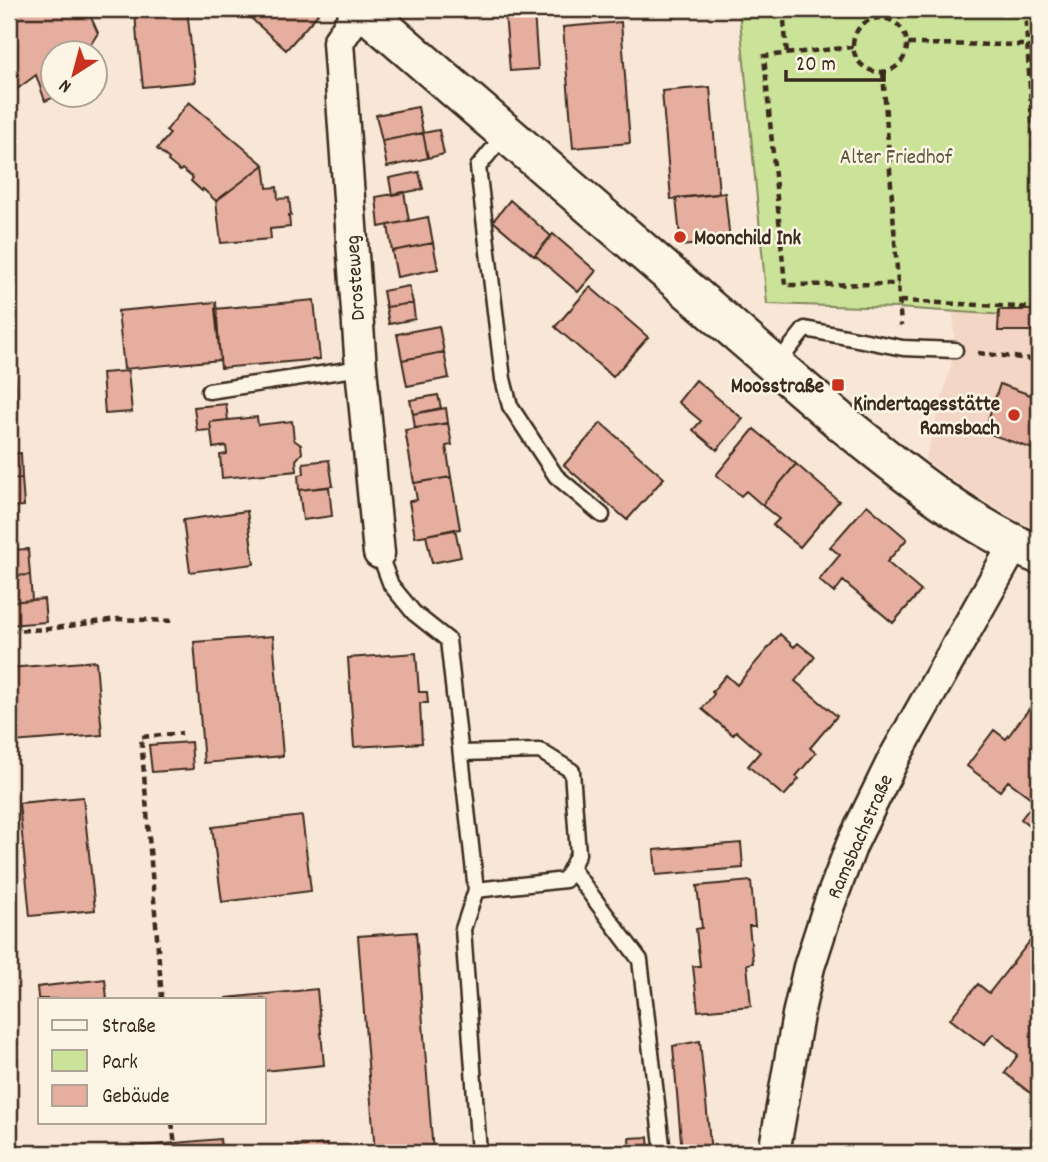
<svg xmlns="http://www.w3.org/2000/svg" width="1048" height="1162" viewBox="0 0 1048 1162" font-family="Dekko,sans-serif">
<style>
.built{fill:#f3d6c6}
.green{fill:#cbe399;stroke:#83865c;stroke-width:2}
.building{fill:#e6ae9e;stroke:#3b2a1e;stroke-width:2}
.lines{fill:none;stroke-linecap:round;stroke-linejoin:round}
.service-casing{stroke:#3b2a1e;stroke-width:19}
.minor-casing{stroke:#3b2a1e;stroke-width:35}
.tertiary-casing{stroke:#3b2a1e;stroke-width:42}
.path{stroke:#3b2a1e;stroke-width:4.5;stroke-dasharray:7 5;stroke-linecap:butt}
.service{stroke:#fcf5e5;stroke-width:14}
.minor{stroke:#fcf5e5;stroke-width:30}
.tertiary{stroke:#fcf5e5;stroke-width:37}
.poi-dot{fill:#c8321e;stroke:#fcf5e5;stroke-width:2.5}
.labels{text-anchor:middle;stroke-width:5;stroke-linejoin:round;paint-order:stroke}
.park-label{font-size:21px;fill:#5f583d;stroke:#fcf5e5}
.poi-label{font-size:21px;font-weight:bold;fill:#3b2a1e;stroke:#fcf5e5;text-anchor:end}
.street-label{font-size:21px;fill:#3b2a1e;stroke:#fcf5e5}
</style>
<rect width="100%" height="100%" fill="#f8e7d7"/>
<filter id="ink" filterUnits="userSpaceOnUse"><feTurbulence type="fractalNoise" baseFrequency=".0143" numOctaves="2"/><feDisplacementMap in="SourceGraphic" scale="14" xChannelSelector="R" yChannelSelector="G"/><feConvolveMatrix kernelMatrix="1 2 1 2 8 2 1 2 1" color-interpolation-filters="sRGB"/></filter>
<g filter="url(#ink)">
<path class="built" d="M953 312 1039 317V530L1014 519 964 488 925 460 955 350Z"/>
<path class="green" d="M739 9H1039V317L897 308 767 304Z"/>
<path class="building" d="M9 9H77L81 16 90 15 98 33 91 44 84 43 83 50 91 52H52V94H81L79 100H58L57 96 45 101 36 75 9 95Z
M135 9H187L195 82 143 87 138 41H137Z
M241 9H313L318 14 286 50Z
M534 12 538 69 510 71 505 14Z
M621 22 630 143 573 148 563 27Z
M710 87 719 194 671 199 662 91Z
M189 102 264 165 216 201 203 189 202 191 191 181 193 178 182 169 180 171 168 161 169 159 157 149 170 134 166 131Z
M418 107 423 133 382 141 376 115Z
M439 130 444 154 428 158 423 133Z
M423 133 428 158 387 167 382 141Z
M264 165 267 188 277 187 278 199 289 198 291 215H289L290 227 270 229 271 239 221 243 216 201Z
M419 172 423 189 392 195 389 178Z
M404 192 409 221 379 227 376 197Z
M725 193 730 241 681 246 676 198Z
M510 200 551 236 534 256 493 221Z
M428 217 433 243 392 251 388 225Z
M553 234 596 271 578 292 535 255Z
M433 243 438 269 397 277 392 251Z
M409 286 413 303 386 307 383 291Z
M590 287 648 337 613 377 555 327Z
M314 300 320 359 221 368 215 309Z
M216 302 220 360 124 369 118 311Z
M413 303 415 319 389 324 386 307Z
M999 310H1039V331H998Z
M439 326 444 352 402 360 397 334Z
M444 352 449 378 407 386 402 360Z
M13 357 16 384H9V358Z
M128 371 132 412 105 414 102 373Z
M696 380 743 419 717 450 693 430 701 421 678 402Z
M9 384H16L17 410 9 411Z
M1000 384 1039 398V451L984 432Z
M438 395 441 408 413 414 410 400Z
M226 404 228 420 210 422 211 430 197 431 194 407Z
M446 408 448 423 415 428 413 414Z
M257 417 258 425 292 421 294 440 301 445 302 453 296 460 297 471 222 478 220 455 227 454 226 446 213 448 210 422Z
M448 423 452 445 446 446 451 477 414 483 405 430Z
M601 423 664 478 627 520 564 465Z
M754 429 796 464 762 505 746 491 741 496 716 475Z
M21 453 22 478 9 479V454Z
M329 460 333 486 299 490 298 475 304 474 303 463Z
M796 464 839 501 800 547 773 525 779 519 762 505Z
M451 477 460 529 415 537 409 501 417 500 414 483Z
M22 478 24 506 9 507V479Z
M329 487 332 516 303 520 299 490Z
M867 505 907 539 887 562 921 591 893 623 843 581 834 593 819 580 840 555 830 547Z
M247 511 254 564 190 572 183 520Z
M455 529 461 557 432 563 426 535Z
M28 549 30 575 9 576V550Z
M30 575 32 600 9 602V576Z
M44 599 46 622 9 625V602Z
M780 634 794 647 798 643 815 657 795 681 837 716 810 748 816 753 796 776 799 779 784 796 748 766 760 752 736 731 733 735 702 709 714 694 712 692 726 675 737 685Z
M273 636 283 756 204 763 194 642Z
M416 653 419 692H427L428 703H420L422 743 354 747 348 658Z
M96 661 102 735 13 742 9 695V668Z
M1039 696V833L1021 819 1035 801 1008 781 1000 791 967 766 994 730 1006 739Z
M191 742 193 769 152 772 149 745Z
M83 797 95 910 30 916 19 803Z
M302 816 311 891 222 902 212 827Z
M741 843 743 868 656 875 654 850Z
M751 881 755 926H749L753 963 747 964 751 1006 698 1011 693 966H700L696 929 702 928 697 886Z
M416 932 433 1153H375L358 936Z
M1034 936 1039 941V1100L1005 1073 1018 1055 993 1034 984 1045 950 1019 978 984 989 993Z
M105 979 107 999H40V1016L37 987Z
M317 989 324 1065 264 1071V999H227V998Z
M700 1041 711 1153H682L673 1046Z
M648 1137 649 1153H630L629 1138Z
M220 1139 222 1153H65Z
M327 1144 328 1153H252V1151Z"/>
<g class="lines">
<defs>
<path id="service" d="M505 134 478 167 503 379 510 406 556 476 602 515
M776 365 805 329 903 348 955 350
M209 391 361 368
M379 553 391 585 414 613 448 640 476 890 463 929 479 1153
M461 753 540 751 572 771 578 854 565 880 476 890
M571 868 640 960 663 1153"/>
<path id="minor" d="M360 9 338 42 361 368 379 553
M774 1153 798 1015 809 967 829 905 852 844 894 758 1014 545"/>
<path id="tertiary" d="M362 9 841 422C903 472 965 524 1039 555"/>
</defs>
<use href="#service" class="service-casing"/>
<use href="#minor" class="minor-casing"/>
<use href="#tertiary" class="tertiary-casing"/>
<path class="path" d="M783 9 787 54
M878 9V18
M1025 9 1039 233
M853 45a27 27 0 1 1 54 0a27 27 0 1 1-54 0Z
M908 44 1027 45
M853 47 764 56 785 285 899 284
M883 72 901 326
M900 301 1039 308
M978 353 1039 360
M9 631 48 629 117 619 175 621
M162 999 141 737 182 733
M172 1122 176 1153"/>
<use href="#service" class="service"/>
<use href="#minor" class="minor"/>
<use href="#tertiary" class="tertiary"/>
</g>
</g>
<g class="poi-dot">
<circle cx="680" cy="237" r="7"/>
<rect x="831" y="378" width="14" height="14" rx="3.5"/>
<circle cx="1014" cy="415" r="7"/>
</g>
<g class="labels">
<g class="park-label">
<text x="896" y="163">Alter Friedhof</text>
</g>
<g class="poi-label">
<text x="694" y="244" text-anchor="start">Moonchild Ink</text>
<text x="824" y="392">Moosstraße</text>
<text x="1000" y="410">Kindertagesstätte<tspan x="1000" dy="24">Ramsbach</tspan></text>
</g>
<g class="street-label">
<text transform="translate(354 278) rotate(-94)" y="7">Drosteweg</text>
<text transform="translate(859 836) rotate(-66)" y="7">Ramsbachstraße</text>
</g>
</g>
<rect width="1048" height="1162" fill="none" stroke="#fcf5e5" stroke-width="35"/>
<rect x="18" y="18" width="1013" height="1127" fill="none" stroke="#3b2a1e" stroke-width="2.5" filter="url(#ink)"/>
<rect x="38" y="998" width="228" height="126" fill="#fcf5e5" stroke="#afa495" stroke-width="2"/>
<rect x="52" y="1020" width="35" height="10" fill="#fcf5e5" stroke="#afa495" stroke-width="2"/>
<text x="102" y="1032" font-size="21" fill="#3b2a1e">Straße</text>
<rect x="52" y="1050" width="35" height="21" fill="#cbe399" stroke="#afa495" stroke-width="2"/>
<text x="102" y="1068" font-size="21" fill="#3b2a1e">Park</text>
<rect x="52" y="1085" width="35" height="21" fill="#e6ae9e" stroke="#afa495" stroke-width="2"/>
<text x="102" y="1102" font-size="21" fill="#3b2a1e">Gebäude</text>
<g transform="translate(74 74) rotate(216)"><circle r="33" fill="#fcf5e5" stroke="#afa495" stroke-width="2"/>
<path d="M0-5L12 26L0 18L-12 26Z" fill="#c8321e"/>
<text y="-10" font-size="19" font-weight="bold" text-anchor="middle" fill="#3b2a1e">N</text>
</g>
<path d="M786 70v10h98v-10" fill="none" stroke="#3b2a1e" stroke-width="3.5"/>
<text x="796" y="70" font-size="21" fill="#3b2a1e" stroke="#fcf5e5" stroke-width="5" paint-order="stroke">20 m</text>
</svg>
